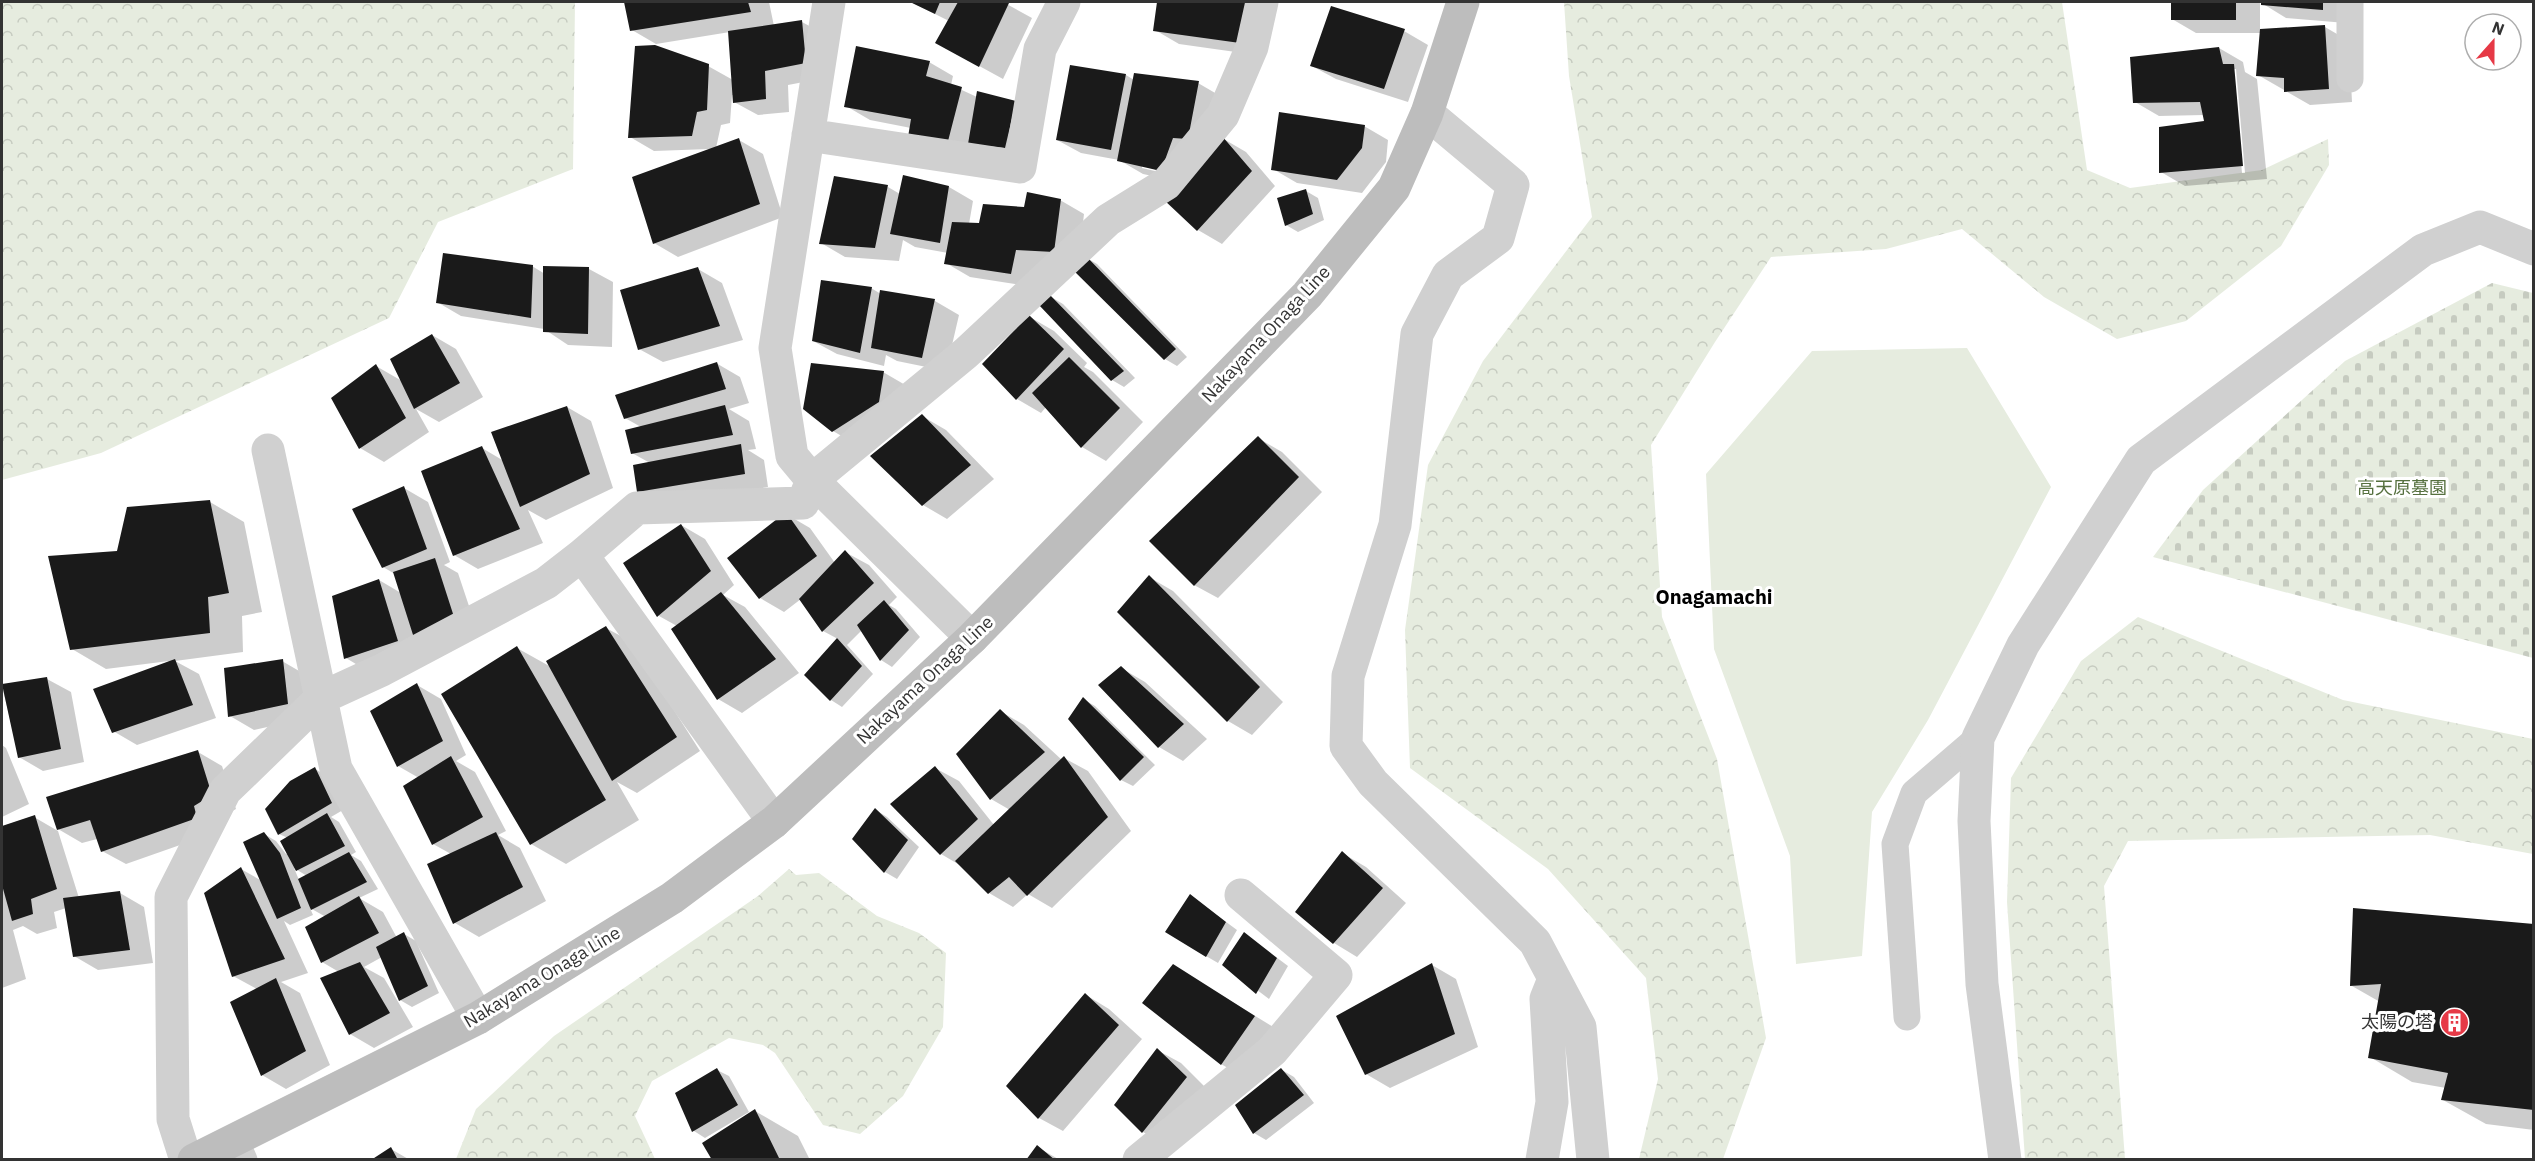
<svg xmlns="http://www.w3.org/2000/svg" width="2535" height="1161" viewBox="0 0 2535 1161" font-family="'IBM Plex Sans','Noto Sans JP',sans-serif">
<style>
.green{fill:#e6ecdf}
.forest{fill:url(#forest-crowns)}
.cemetery{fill:url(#cemetery-stones)}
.shadow{fill:#0003;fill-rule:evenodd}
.building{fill:#1a1a1a}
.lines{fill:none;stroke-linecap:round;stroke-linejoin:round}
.lane{stroke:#d0d0d0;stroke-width:27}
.street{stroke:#d0d0d0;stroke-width:33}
.secondary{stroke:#bdbdbd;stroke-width:33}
.labels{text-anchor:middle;stroke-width:6;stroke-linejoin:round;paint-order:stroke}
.street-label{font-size:18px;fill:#333;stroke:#fff}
.park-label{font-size:18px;fill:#56703f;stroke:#fff}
.poi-label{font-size:18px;fill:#333;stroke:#fff;text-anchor:end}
.neighbourhood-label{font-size:20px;font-weight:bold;fill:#000;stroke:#fff}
</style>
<defs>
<pattern id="forest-crowns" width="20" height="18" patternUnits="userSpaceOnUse" patternTransform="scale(1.5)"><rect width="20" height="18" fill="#e6ecdf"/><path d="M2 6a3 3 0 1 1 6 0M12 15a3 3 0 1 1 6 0" fill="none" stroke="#c6cbc0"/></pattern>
<pattern id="cemetery-stones" width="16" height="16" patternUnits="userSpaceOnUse" patternTransform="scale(1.5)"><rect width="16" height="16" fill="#e6ecdf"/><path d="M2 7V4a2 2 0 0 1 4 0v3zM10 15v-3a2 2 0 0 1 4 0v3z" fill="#c6cbc0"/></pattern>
</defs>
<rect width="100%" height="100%" fill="#fff"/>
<path class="green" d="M1967 348 2051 487 1928 720 1872 812 1862 956 1796 964 1790 856 1714 649 1706 474 1812 351Z"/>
<path class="forest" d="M2 2H575L573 169 438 222 389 318 101 453 2 480Z
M1564 2H2062L2087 170 2130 188 2262 170 2328 139 2329 165 2281 246 2186 321 2117 339 2044 297 1962 229 1886 249 1771 257 1715 342 1651 445 1662 617 1717 759 1766 1038 1723 1159H1639L1658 1079 1646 978 1548 869 1410 768 1405 630 1428 465 1483 361 1592 217 1569 76Z
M2138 617 2343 700 2533 739V854L2430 835 2128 841 2104 886 2125 1159H2025L2007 902 2011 778 2081 661Z
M789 869 796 875 819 873 877 916 919 933 946 953 943 1027 903 1096 860 1134 823 1125 775 1053 763 1045 729 1038 652 1081 635 1116 655 1159H456L476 1109 554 1036 758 896Z"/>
<path class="cemetery" d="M2492 283 2533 293V658L2153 557 2203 490 2345 361Z"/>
<path class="shadow" d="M625 2H769L774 26 802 22 826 35 830 77 788 85 789 112 758 115 734 102V95H732L730 123 721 125 716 148 739 140 763 154 783 217 678 257 654 243 710 149 654 151 630 137 708 66 733 80 730 32 656 44 632 30Z
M911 2H1003L1032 18 1003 79 961 56 949 21Z
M1158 2H1276L1264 56 1179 44 1155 30Z
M2172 2H2346V23L2286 18 2260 2V30L2325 27 2349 41 2352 102 2310 105 2258 75 2261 33H2196L2172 19Z
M1332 8 1404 31 1428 45 1408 102 1336 79 1312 66Z
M2219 48 2243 62 2245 72 2257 79 2267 179 2185 186 2161 172 2206 122 2204 115 2159 116 2135 102ZM2233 69H2236L2245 173H2242Z
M929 62 953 76 951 85 977 97 1016 102 1017 154 971 158 911 128 870 120 846 106Z
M1126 75 1134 80 1198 83 1222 97V138L1246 152 1275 186 1222 244 1198 230 1165 199 1180 182 1143 174 1119 160 1081 153 1057 140ZM1142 165 1168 174 1142 168Z
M1364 126 1388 140 1386 162 1362 193 1297 183 1273 169Z
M888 187 900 194 949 187 973 201 969 224 980 225 1026 208 1060 200 1084 214 1078 265 1085 257 1097 264 1187 357 1177 366 1165 359 1074 269 1035 287 970 277 946 263 948 253 915 247 903 240 899 261 845 257 821 243Z
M1306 191 1318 198 1324 220 1298 232 1286 225Z
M532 266 545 274 589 269 613 282 612 347 568 345 544 329 461 316 437 302Z
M698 269 722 283 743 340 663 362 639 349Z
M871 288 881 294V292L935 301 959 315 946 371 897 361 886 355 884 366 837 354 813 341Z
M1051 297 1063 304 1135 378 1124 387 1112 380 1041 305Z
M1030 317 1054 331 1087 363 1084 367 1093 372 1143 422 1106 461 1082 447 1046 407 1041 413 1017 399 984 364Z
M432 335 456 349 483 397 439 422 416 409 429 432 384 462 360 448 333 399 376 366 402 381Z
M716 363 740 377 749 403 729 409 749 421 756 449 748 450 764 460 768 487 663 505 639 491 650 463 632 453 641 427 625 418Z
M883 372 907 386 857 445 833 431Z
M567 407 591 421 613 488 546 520 528 510 543 543 478 569 454 555 482 448 504 461Z
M922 416 946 430 994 479 947 519 923 505 872 456Z
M1258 438 1282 452 1322 492 1218 598 1194 585Z
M404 488 428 502 450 562 444 565 458 573 478 633 369 672 346 658 379 580 401 593 395 574 383 567Z
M210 502 244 522 262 612 242 616 243 652 175 661 199 674 216 718 137 745 113 731 169 661 106 669 72 649 118 553Z
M786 514 810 528 835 563 845 552 869 565 897 597 889 605 896 609 920 637 892 667 881 660 862 630 847 645 873 674 842 707 831 700 838 639 823 631 801 599 784 612 760 598Z
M681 525 705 539 734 585 723 595 745 607 799 673 742 713 718 699 677 626 659 616Z
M1149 577 1173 591 1283 702 1252 735 1228 721Z
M606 628 630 641 700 751 637 793 617 782 639 820 566 864 531 844 443 695 517 648 551 667Z
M282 661 306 675 312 717 254 730 230 716Z
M1121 668 1145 682 1207 739 1183 761 1159 747 1101 685Z
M47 679 71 692 84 762 43 771 19 757 2 686Z
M417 685 441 699 466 755 456 761 475 772 506 831 498 835 520 848 546 901 479 937 455 923 451 854 433 844 419 778 398 766Z
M1083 699 1095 706 1155 765 1133 786 1121 780Z
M1000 711 1024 725 1062 760 1064 758 1088 771 1131 831 1052 908 1028 894 1013 907 989 893 963 867 941 854 935 768 959 781 994 825 1010 810 991 799 958 754Z
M2 745 6 748 29 804 2 817Z
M198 752 222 766 236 809 217 819 220 831 126 864 102 851 97 839 82 843 58 829Z
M315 769 327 776 343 810 331 817 339 822 356 852 351 855 361 861 378 889 359 898 383 912 397 938 404 934 416 941 439 993 412 1007 400 1000 382 957 364 967 384 978 413 1027 374 1048 350 1034 339 972 322 962 307 927 326 917 310 908 313 915 290 925 284 921 308 973 281 982 300 993 330 1065 286 1089 262 1075 257 989 233 976 241 869 262 881 264 834 276 841 286 854 288 853V838L279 834ZM294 868 307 876 299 880Z
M876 810 887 817 919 847 897 879 885 872 854 838Z
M34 817 58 831 79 898 120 893 144 907 153 963 98 970 74 956 66 908 54 912 57 928 37 934 23 926 13 930 26 979 2 988V828Z
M1342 853 1366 867 1406 903 1357 957 1334 943Z
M1191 896 1237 930 1218 963 1206 956Z
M2534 926V1130L2486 1124 2443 1100 2446 1088 2412 1082 2370 1057 2380 1002 2352 986Z
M1245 934 1288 966 1269 999 1224 965Z
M1432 965 1456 979 1478 1047 1390 1088 1366 1074Z
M1174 966 1278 1030 1245 1078 1221 1064Z
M1086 995 1109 1009 1142 1039 1063 1131 1039 1118 1008 1086Z
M1157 1050 1181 1063 1210 1092 1166 1145 1143 1132Z
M717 1070 729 1076 749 1112 705 1138 694 1131 677 1093Z
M1282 1070 1294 1077 1314 1103 1266 1140 1254 1133Z
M755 1111 798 1136 810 1160H714Z
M1037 1147 1060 1160H1028Z
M391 1149 410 1160H374Z"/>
<path class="building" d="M624 2H748L751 12 630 31Z
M910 2H940L935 14Z
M958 2 1009 3 979 67 935 43Z
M1157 2H1249L1240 43 1153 31Z
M2171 2H2236V20H2171Z
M2261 2H2323V10L2261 5Z
M1331 6 1405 29 1384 89 1310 66Z
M802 20 806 63 765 71 766 99 733 103 728 31Z
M2325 25 2329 89 2284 92V78L2256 76 2260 29Z
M655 45 709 64 707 110 697 112 692 136 628 138 635 46Z
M856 46 930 61 926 76 962 87 947 145 908 137 911 119 844 107Z
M2219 47 2223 64H2234L2243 166 2159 173V127L2204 121 2200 102 2133 103 2130 57Z
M1070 65 1126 74 1111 150 1056 140Z
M1134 73 1199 81 1188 139 1173 138 1161 171 1117 161Z
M977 91 1016 101 1005 148 968 144Z
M1279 112 1365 125 1362 148 1337 180 1271 170Z
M1222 136 1252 171 1197 231 1163 199Z
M739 138 760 204 653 244 632 177Z
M903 175 949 186 940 243 890 234Z
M834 176 888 185 875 248 819 244Z
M1306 189 1313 214 1285 226 1277 198Z
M1027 192 1061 199 1054 252 1016 250 1011 274 944 264 952 222 979 223 983 204 1024 207Z
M443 253 533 265 531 318 436 303Z
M1085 255 1176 349 1164 360 1072 269Z
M543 266 589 267 588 334 543 332Z
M698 267 720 326 638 350 620 290Z
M821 280 872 287 860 353 812 341Z
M880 290 935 299 922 358 871 348Z
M1050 295 1124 371 1111 381 1039 305Z
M1029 315 1064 349 1016 400 982 364Z
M432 334 460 383 414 409 390 359Z
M1069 357 1120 408 1081 448 1032 393Z
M717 362 726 389 624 419 615 395Z
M811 363 884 371 879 402 832 432 803 409Z
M376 364 406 418 359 449 331 398Z
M725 405 733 435 631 454 625 430Z
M567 406 590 474 520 507 491 432Z
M922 414 971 465 922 506 870 456Z
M1258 436 1299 477 1194 586 1149 541Z
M741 444 745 474 637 492 633 465Z
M482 446 520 529 453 556 421 471Z
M404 486 427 549 382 568 352 509Z
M210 500 229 593 208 597 210 633 70 650 48 556 117 551 127 507Z
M786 512 817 556 759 599 727 558Z
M681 524 711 571 657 617 623 563Z
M845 550 874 583 822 632 799 599Z
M435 558 455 620 414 638 393 572Z
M1149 575 1260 687 1227 722 1117 612Z
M379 579 398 641 344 659 332 596Z
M721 592 776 659 717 700 671 629Z
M884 600 909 630 880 661 857 625Z
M606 626 677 737 612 781 546 661Z
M837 638 862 666 830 701 804 675Z
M517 646 606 800 530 845 441 694Z
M175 659 193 705 112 733 93 689Z
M283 659 288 704 228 717 224 668Z
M1121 666 1184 724 1158 748 1098 685Z
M47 677 61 749 18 758 2 684Z
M417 683 443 741 397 767 370 711Z
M1083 697 1144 757 1120 781 1068 719Z
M1000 709 1045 752 990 800 956 754Z
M198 750 212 795 194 806 197 818 101 852 90 820 57 830 46 797Z
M451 756 483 817 432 845 403 786Z
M1064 756 1108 817 1027 896 1009 877 988 894 955 861Z
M935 766 978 819 940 855 890 804Z
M315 767 332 803 278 835 265 809 290 781Z
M875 808 908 840 884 873 852 839Z
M327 813 345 846 296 871 280 841Z
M35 815 57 889 31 899 33 914 12 921 2 885V826Z
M264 832 280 853 301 908 277 919 243 842Z
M496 832 523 887 453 924 427 864Z
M1342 851 1383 888 1333 944 1295 912Z
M349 852 367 882 311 910 298 879Z
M241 867 285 959 232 977 204 893Z
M120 891 130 950 73 957 63 898Z
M1190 894 1226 922 1206 957 1165 932Z
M359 896 379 933 321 963 305 927Z
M2353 908 2534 924V1110L2441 1100 2448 1073 2368 1058 2381 984 2350 986Z
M404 932 428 986 399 1001 376 947Z
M1244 932 1277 958 1256 994 1222 965Z
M360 962 390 1013 349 1035 320 978Z
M1432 963 1455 1034 1365 1075 1336 1016Z
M1173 964 1255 1016 1221 1065 1142 1003Z
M276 978 306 1051 261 1076 230 1002Z
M1085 993 1119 1025 1038 1119 1006 1086Z
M1157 1048 1187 1077 1142 1133 1114 1105Z
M717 1068 738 1105 692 1132 675 1093Z
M1281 1068 1304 1095 1253 1134 1235 1105Z
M755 1109 780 1160H712L702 1143Z
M1037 1145 1055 1160H1026Z
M391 1147 398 1160H371Z"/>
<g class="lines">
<path class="lane" d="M2350 79V2
M1907 1017 1895 844 1914 793 1978 738
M235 1140 244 1160"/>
<path class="street" d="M829 2 775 348 792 456 812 480 972 638
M1427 113 1513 185 1498 238 1448 275 1417 334 1395 525 1348 676 1346 746 1373 783 1535 942 1580 1027 1593 1160
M808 135 1020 167 1040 49 1064 2
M268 450 336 769 478 1018
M582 555 774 822
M186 1160 173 1119 171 897 225 791 321 698 382 670 546 583 582 555 637 508 803 503 812 480 966 353 1108 220 1166 184 1223 115 1252 47 1262 2
M1139 1160 1272 1051 1336 975 1241 895
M1542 1160 1552 1102 1546 999 1554 979
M2005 1160 1982 984 1974 821 1978 738 2023 645 2141 460 2423 250 2480 227 2534 249"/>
<path class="secondary" d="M194 1160 478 1018 672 898 774 822 972 638 1307 295 1394 188 1427 113 1463 2"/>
</g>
<defs>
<symbol id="building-disc" viewBox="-11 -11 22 22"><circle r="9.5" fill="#e63946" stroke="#fff"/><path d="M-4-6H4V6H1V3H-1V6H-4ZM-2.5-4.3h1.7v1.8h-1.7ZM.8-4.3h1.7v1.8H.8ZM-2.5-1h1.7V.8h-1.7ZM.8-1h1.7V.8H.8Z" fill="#fff"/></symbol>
</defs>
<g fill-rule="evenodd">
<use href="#building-disc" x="2438" y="1006" width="33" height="33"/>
</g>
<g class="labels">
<g class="street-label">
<text transform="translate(1266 334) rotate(-47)" y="6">Nakayama Onaga Line</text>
<text transform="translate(925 680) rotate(-43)" y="6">Nakayama Onaga Line</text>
<text transform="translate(542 977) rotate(-31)" y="6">Nakayama Onaga Line</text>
</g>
<g class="park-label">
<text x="2402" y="494">高天原墓園</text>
</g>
<g class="poi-label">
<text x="2433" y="1028">太陽の塔</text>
</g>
<g class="neighbourhood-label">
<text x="1714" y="604">Onagamachi</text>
</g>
</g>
<rect width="2535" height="1161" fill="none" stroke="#333333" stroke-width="6"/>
<g transform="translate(2493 42) rotate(21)"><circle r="28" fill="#ffffff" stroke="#adadad" stroke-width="1.5"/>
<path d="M0-4.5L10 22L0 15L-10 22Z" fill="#e63946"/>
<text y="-9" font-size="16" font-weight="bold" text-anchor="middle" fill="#333333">N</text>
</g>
</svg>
